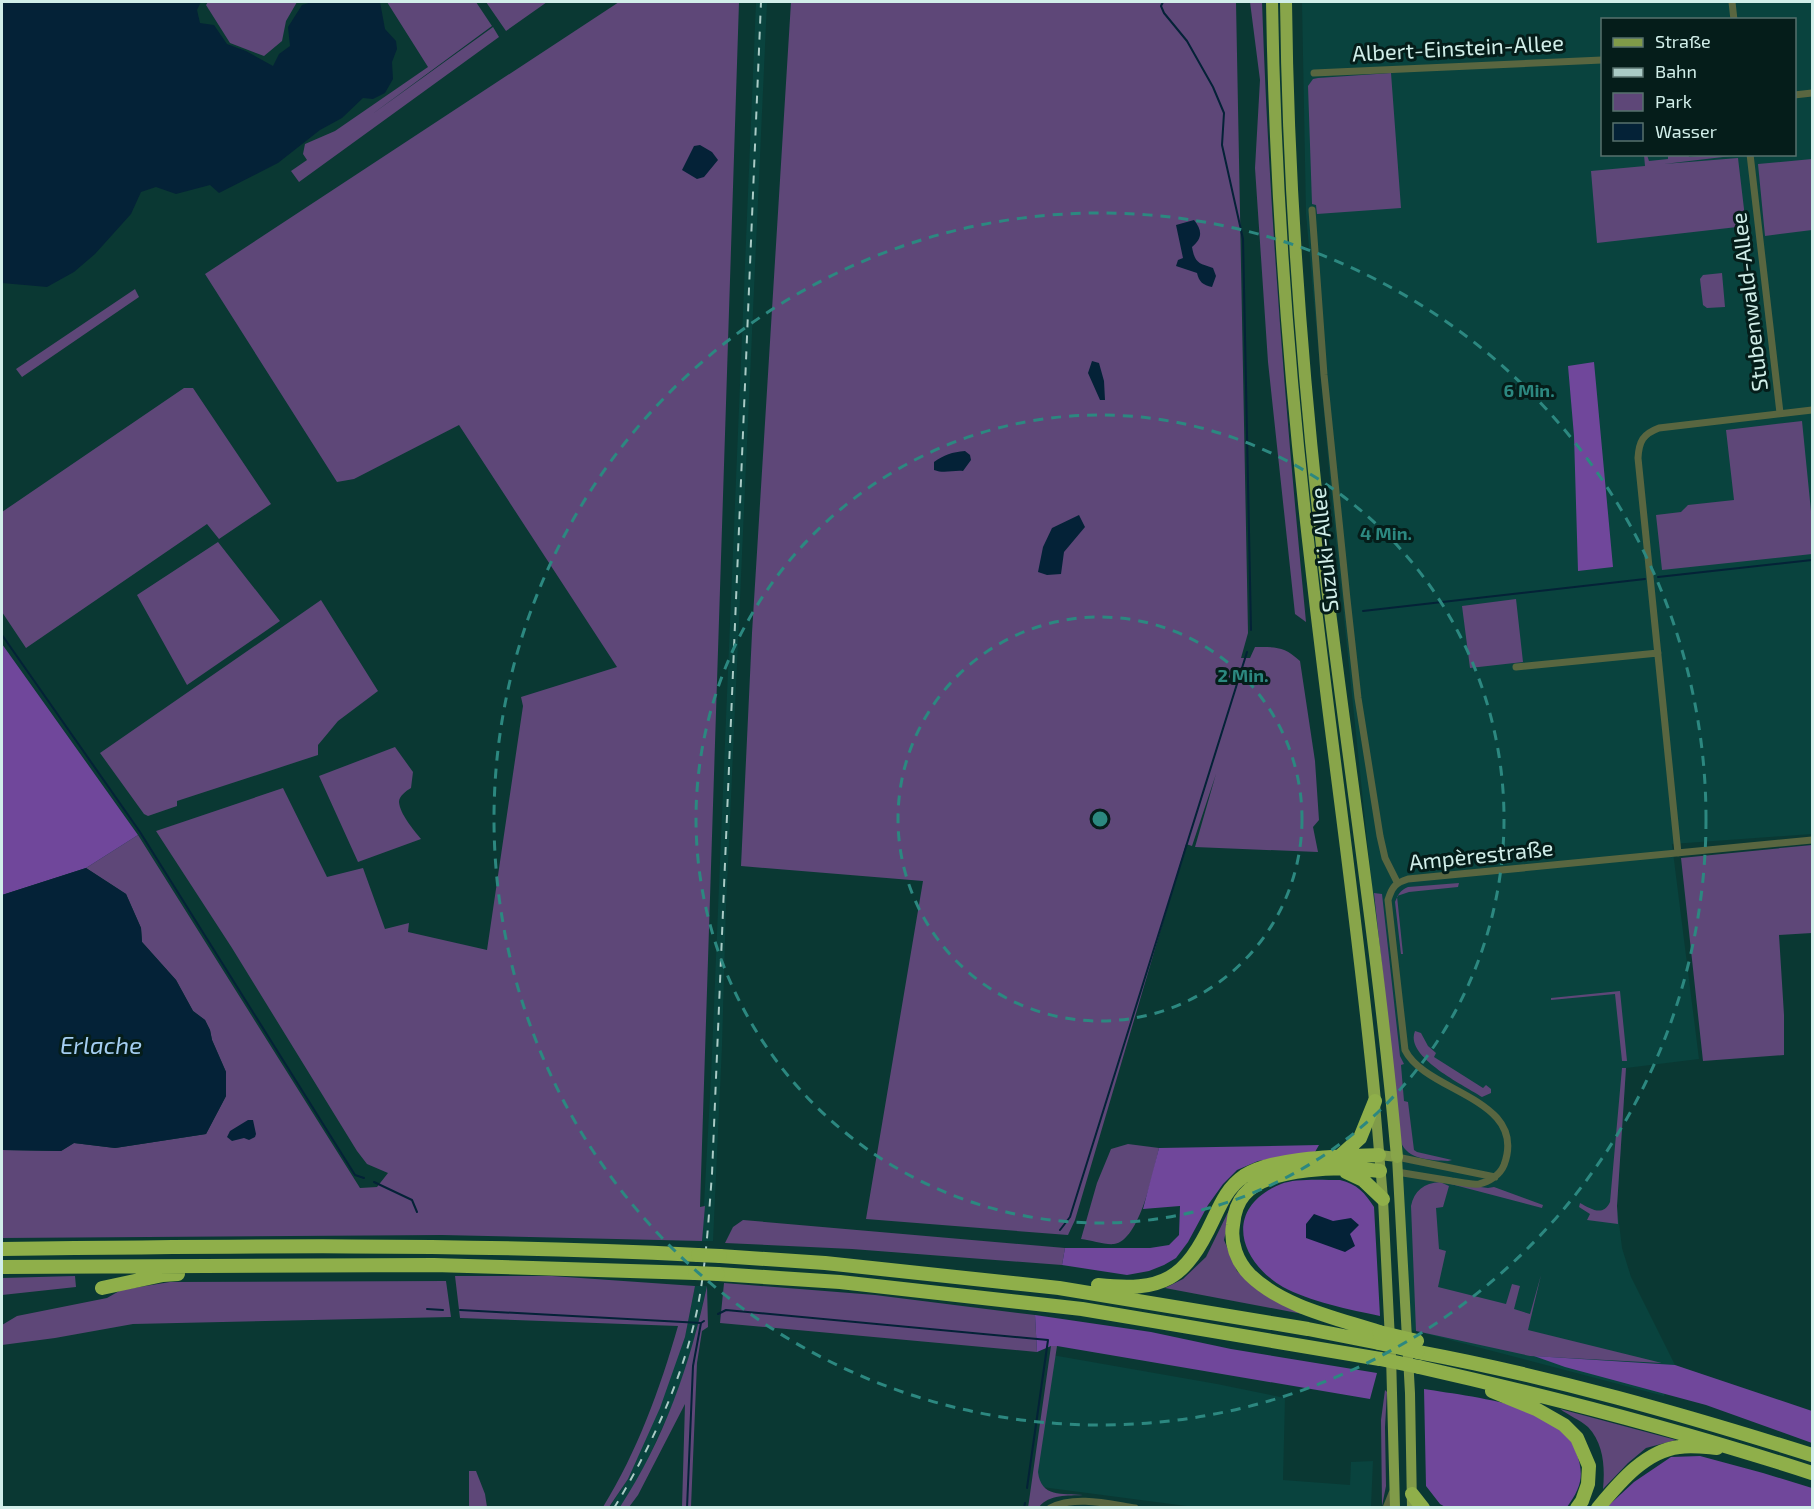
<svg xmlns="http://www.w3.org/2000/svg" width="1814" height="1509" viewBox="0 0 1814 1509" font-family="'Exo 2',sans-serif">
<style>
.built{fill:#09433e;fill-rule:evenodd}
.green{fill:#5e4778}
.forest{fill:#70479b}
.water{fill:#042237}
.lines{fill:none;stroke-linecap:round;stroke-linejoin:round}
.stream{stroke:#042237;stroke-width:2}
.minor{stroke:#596640;stroke-width:7}
.primary{stroke:#809b49;stroke-width:10}
.trunk{stroke:#88a54a;stroke-width:12}
.motorway{stroke:#8faf4a;stroke-width:14}
.rail{stroke:#aacbc6;stroke-width:2;stroke-dasharray:8 8;stroke-linecap:butt}
.motorway-bridge{stroke:#8faf4a;stroke-width:14}
.ring{fill:none;stroke:#2c8880;stroke-width:3;stroke-dasharray:10 8}
.labels{text-anchor:middle;stroke-width:6;stroke-linejoin:round;paint-order:stroke}
.street-label{font-size:22px;fill:#d1eee9;stroke:#051d1a}
.water-label{font-size:24px;font-style:italic;fill:#a5cef1;stroke:#051d1a}
.centre{fill:#2c8880;stroke:#051d1a;stroke-width:3}
.ring-label{font-size:18px;text-anchor:middle;font-weight:bold;fill:#2c8880;stroke:#051d1a;stroke-width:6;stroke-linejoin:round;paint-order:stroke}
</style>
<rect width="100%" height="100%" fill="#0a3833"/>
<path class="built" d="M756 2H767L726 908 722 1046 713 1241H702L711 1077Z
M1302 2H1812V834L1672 844 1699 1059 1626 1068 1617 1206 1622 1248 1631 1277 1675 1365 1664 1396 1412 1330 1372 888 1332 502 1306 214ZM1602 20H1794V154H1602Z
M695 1286H707L690 1357 675 1400 640 1476 620 1507 609 1508 628 1479 685 1337Z
M1052 1355 1217 1384 1285 1398 1283 1480 1350 1485 1351 1462 1373 1461 1371 1507H1194L1034 1486Z"/>
<path class="green" d="M208 2H297L286 21 282 41 264 56 230 43 206 5Z
M387 2H476L492 26 371 115 493 27 499 37 299 182 291 171 307 160 303 154 305 144 335 131 428 67Z
M486 2H547L506 31Z
M619 2H739L700 1207 705 1206 702 1241 442 1235 2 1238V1150L61 1151 74 1143 115 1148 206 1134 226 1096V1072L212 1040 210 1030 205 1020 193 1011 176 980 142 942 141 928 126 894 86 868 138 835 360 1188 377 1187 388 1173 367 1164 357 1151 232 948 156 831 283 788 327 877 363 868 385 929 409 923 408 932 487 950 523 706 521 697 617 667 459 425 354 479 337 482 205 274Z
M791 2H1236L1248 633 1241 658H1250L1255 647C1276 647 1284 646 1300 661L1315 761 1319 820 1313 827 1318 852 1195 847 1216 774 1192 846 1186 844 1075 1220 1068 1235 866 1219 923 881 741 866 752 633Z
M1250 2H1262C1269 209 1286 416 1306 622L1295 614 1268 362 1255 168 1260 80Z
M1391 73 1401 208 1317 214 1316 205 1312 204 1308 86 1313 79 1318 78Z
M1723 154 1740 155 1664 164 1738 158 1746 226 1597 243 1591 171 1645 166 1644 155H1647L1649 161 1668 159V155H1688L1689 157Z
M1812 159V230L1765 236 1758 164Z
M1722 273 1725 307 1707 308 1703 305 1700 279 1703 275Z
M135 289 139 297 22 377 16 369Z
M184 388H193L271 504 219 539 207 524 26 648 2 612V512Z
M1802 421 1812 521V554L1662 570 1656 515 1681 512 1688 505 1734 500 1726 430Z
M218 542 280 621 187 685 137 595Z
M1516 599 1523 662 1470 668 1462 606Z
M321 600 378 691 338 721 318 745V755L177 801V806L148 816 144 814 100 753Z
M395 747 413 772 411 788C406 791 399 796 399 802 400 814 413 829 421 839L358 862 319 776Z
M1812 845V933L1779 935 1784 1015V1055L1703 1061 1681 858Z
M1459 883 1458 887 1409 892 1397 896 1403 954H1401L1395 902C1398 895 1400 890 1408 887Z
M1374 893 1382 894 1400 1056 1404 1064 1401 1065 1404 1101 1408 1102 1414 1150 1417 1152 1452 1160 1448 1161C1432 1160 1407 1160 1401 1142Z
M1620 991 1627 1061H1622L1615 994 1551 1000V998Z
M1415 1031 1421 1033 1428 1046 1436 1053 1434 1057 1483 1088 1486 1085 1491 1089V1093L1482 1097C1464 1085 1404 1057 1415 1031Z
M1622 1068H1626L1617 1206 1618 1224 1587 1220 1590 1214 1579 1207 1580 1203C1591 1209 1603 1217 1610 1202Z
M1128 1144 1159 1148C1154 1169 1140 1241 1114 1244 1105 1245 1091 1240 1081 1239L1097 1183 1111 1149Z
M1440 1182 1449 1186 1443 1207 1436 1208 1439 1249 1446 1251 1438 1287 1506 1304 1512 1284 1520 1286 1514 1309 1530 1314 1541 1275 1528 1330 1662 1363 1530 1356 1416 1331 1411 1206C1414 1191 1424 1183 1440 1182Z
M1443 1182 1488 1188 1494 1187 1543 1205 1542 1208Z
M1233 1202 1224 1240 1237 1271 1254 1286 1313 1316 1165 1288 1183 1279 1206 1257Z
M743 1220 1065 1248 1062 1265 852 1249 725 1243 733 1227Z
M75 1276 76 1287 2 1295V1278Z
M455 1276H552L695 1286 685 1337 660 1408 628 1479 609 1507H603C637 1452 660 1389 678 1326L460 1318Z
M446 1281 451 1317 133 1324 55 1338 2 1345V1325L17 1316 107 1298 121 1290 170 1282Z
M724 1283 875 1295 1035 1315 1037 1352 720 1323Z
M707 1286 708 1327 702 1331 697 1363 691 1507H682L685 1404 638 1495 629 1507H620C664 1440 690 1365 707 1286Z
M1051 1346H1057L1038 1472C1041 1498 1062 1493 1083 1495 1068 1496 1049 1494 1039 1507L1028 1508Z
M1385 1390 1387 1392 1385 1427 1386 1486 1382 1506 1381 1420Z
M1560 1409 1676 1440 1646 1448 1628 1463 1603 1489C1605 1468 1604 1444 1588 1427 1580 1420 1568 1415 1560 1409Z
M469 1471H476L485 1494 487 1507H469Z"/>
<path class="forest" d="M1594 362 1613 567 1578 571 1574 436 1568 366Z
M2 644 138 835 86 868 2 895Z
M1319 1145 1315 1152 1258 1161 1237 1170 1223 1184 1208 1205 1188 1242 1176 1258 1164 1265 1149 1271 1127 1275 1062 1265 1065 1248H1150L1169 1245 1179 1235 1180 1206 1143 1209 1159 1148Z
M1340 1180C1357 1184 1365 1193 1374 1207L1380 1316C1351 1310 1308 1301 1283 1287 1237 1260 1224 1207 1281 1184 1295 1178 1324 1180 1340 1180Z
M1035 1315 1151 1332 1231 1349 1377 1373 1370 1399 1057 1346H1051L1037 1352Z
M1534 1356 1675 1365 1812 1411V1443L1706 1405 1565 1367Z
M1424 1389C1461 1395 1534 1403 1562 1428 1569 1435 1573 1443 1576 1452 1585 1475 1581 1488 1567 1507L1447 1508 1440 1504 1426 1486Z
M1700 1456 1763 1473 1812 1488V1507H1607L1634 1482 1671 1457Z"/>
<path class="water" d="M2 2H201L197 10 200 23 214 25 227 44 246 51 273 66 279 54 290 46 288 27 302 5 312 2H380L385 29 396 41 397 49 392 62 393 79 385 93 373 99 363 98 342 118 320 130 278 163 219 193 210 185 176 194 156 187 141 192 131 214 95 254 74 272 47 287 2 283Z
M700 145 712 152 718 160 704 177 697 179 682 170 694 146Z
M1194 220C1202 230 1203 238 1192 247 1195 263 1198 263 1213 268L1216 276 1212 287C1203 285 1199 282 1197 273L1176 266 1178 260 1183 258 1176 225Z
M1092 361 1099 363 1104 381 1105 400H1100L1088 373Z
M965 451 970 455 971 460 963 471C953 470 944 474 934 470V462C944 455 952 452 965 451Z
M1079 515 1085 527 1064 552 1061 574 1047 575 1038 572 1043 547 1052 528Z
M86 868 126 894 141 928 142 942 176 980 193 1011 205 1020 210 1030 212 1040 226 1072V1096L206 1134 115 1148 74 1143 61 1151 2 1150V895Z
M248 1120H253L256 1134 255 1137 249 1140 244 1138 232 1141 227 1137 230 1131Z
M1314 1214 1333 1221 1351 1218 1359 1225 1350 1234 1355 1246 1345 1252 1306 1238V1224Z"/>
<g class="lines">
<path class="stream" d="M1163 2 1161 6 1164 13 1187 41 1213 87 1224 113 1222 145 1243 239 1251 630
M1658 577 1812 560
M1363 611 1645 579
M2 635 140 832 355 1175 364 1178
M374 1182 412 1200 417 1212
M1060 1230 1070 1217 1247 652
M427 1309 443 1310
M460 1310 701 1323
M718 1314 726 1310 1048 1340 1027 1488
M687 1508 693 1366 701 1323 704 1321
M1024 1508 1025 1503"/>
<path class="minor" d="M1732 2 1734 20
M1314 73 1602 60
M1794 95 1812 93
M1750 154 1780 413
M1312 210 1324 375 1347 599 1358 698 1380 836 1385 858 1397 882
M1516 667 1658 653
M1678 853 1638 458C1639 441 1643 434 1659 428L1812 410
M1397 1157 1495 1177
M1397 1172C1415 1175 1433 1178 1452 1181 1460 1182 1470 1185 1479 1184 1489 1182 1500 1175 1504 1165 1529 1098 1426 1093 1405 1050L1388 900C1392 887 1395 883 1408 879L1812 840
M1050 1508C1075 1495 1109 1504 1135 1508
M1386 1508 1392 1493"/>
<path class="primary" d="M1375 1104 1383 1199 1390 1340
M1379 1155 1397 1157 1410 1393 1412 1508
M1391 1355 1395 1508"/>
<path class="trunk" d="M1272 2C1275 190 1289 379 1311 566 1331 744 1358 922 1375 1101
M1286 2C1288 186 1302 371 1323 555 1347 756 1379 956 1397 1157"/>
<path class="motorway" d="M1339 1157 1360 1138 1375 1101
M1346 1172 1363 1180 1383 1199
M2 1249C234 1246 466 1243 698 1255
M720 1256 825 1263 1059 1288 1308 1329 1379 1343
M2 1267 434 1265 695 1273
M718 1274 840 1282 1082 1309 1380 1359
M1098 1285C1163 1292 1185 1280 1213 1220 1221 1203 1228 1187 1244 1176 1275 1156 1342 1157 1379 1155
M102 1288 163 1275 178 1274
M1379 1332C1336 1318 1283 1307 1250 1275 1237 1262 1230 1243 1233 1225 1234 1214 1237 1203 1244 1195 1267 1166 1346 1166 1380 1171
M1418 1352C1552 1377 1682 1414 1812 1455
M1419 1367C1552 1397 1683 1431 1812 1473
M1492 1391 1536 1409 1564 1425 1577 1438 1589 1466 1588 1484 1582 1501 1577 1508
M1412 1494 1423 1508
M1598 1508C1619 1483 1645 1451 1679 1447 1692 1445 1705 1447 1717 1448"/>
<path class="rail" d="M614 1508C654 1443 690 1363 701 1288 707 1250 709 1212 712 1174L761 2"/>
<path class="motorway-bridge" d="M698 1255 720 1256
M695 1273 718 1274
M1379 1332 1417 1341
M1379 1343 1418 1352
M1380 1359 1419 1367"/>
</g>
<g class="ring">
<circle cx="1100" cy="819" r="202"/>
<circle cx="1100" cy="819" r="404"/>
<circle cx="1100" cy="819" r="606"/>
</g>
<g class="labels">
<g class="street-label">
<text transform="translate(1458 48) rotate(-3)" y="8">Albert-Einstein-Allee</text>
<text transform="translate(1749 302) rotate(-97)" y="8">Stubenwald-Allee</text>
<text transform="translate(1324 550) rotate(-96)" y="8">Suzuki-Allee</text>
<text transform="translate(1481 855) rotate(-6)" y="8">Ampèrestraße</text>
</g>
<g class="water-label">
<text x="101" y="1054">Erlache</text>
</g>
</g>
<circle cx="1100" cy="819" r="9" class="centre"/>
<g class="ring-label">
<text x="1529" y="397">6 Min.</text>
<text x="1386" y="540">4 Min.</text>
<text x="1243" y="682">2 Min.</text>
</g>
<rect width="1814" height="1509" fill="none" stroke="#d1eee9" stroke-width="6"/>
<rect x="1601" y="18" width="195" height="138" fill="#051d1a" stroke="#57716d" stroke-width="1.5"/>
<rect x="1613" y="38" width="30" height="9" fill="#809b49" stroke="#57716d" stroke-width="1.5"/>
<text x="1655" y="48" font-size="18" fill="#d1eee9">Straße</text>
<rect x="1613" y="68" width="30" height="9" fill="#aacbc6" stroke="#57716d" stroke-width="1.5"/>
<text x="1655" y="78" font-size="18" fill="#d1eee9">Bahn</text>
<rect x="1613" y="93" width="30" height="18" fill="#5e4778" stroke="#57716d" stroke-width="1.5"/>
<text x="1655" y="108" font-size="18" fill="#d1eee9">Park</text>
<rect x="1613" y="123" width="30" height="18" fill="#042237" stroke="#57716d" stroke-width="1.5"/>
<text x="1655" y="138" font-size="18" fill="#d1eee9">Wasser</text>
</svg>
